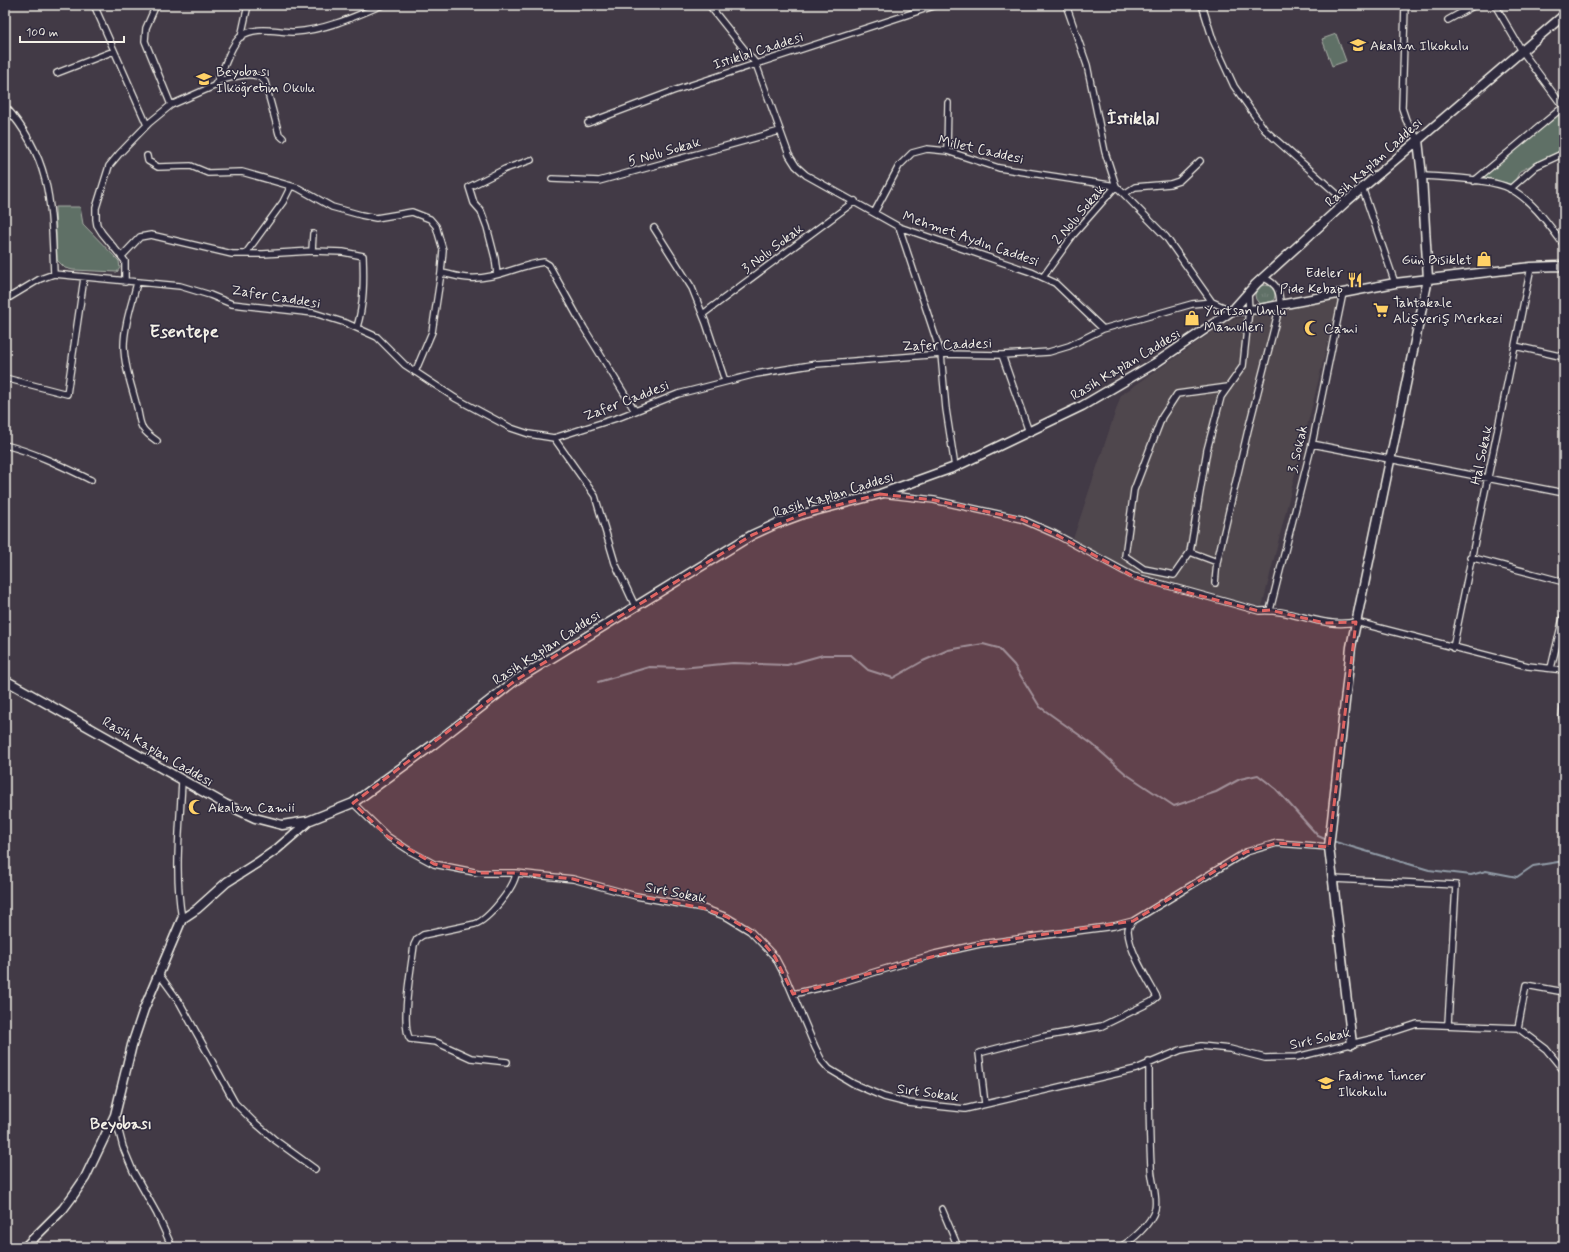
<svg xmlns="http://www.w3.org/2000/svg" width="1569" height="1252" viewBox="0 0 1569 1252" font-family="Mynerve,sans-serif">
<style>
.built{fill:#4f464d}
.grass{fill:url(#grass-tufts);stroke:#aab0a7}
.park{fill:#5f6f66;stroke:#aab0a7}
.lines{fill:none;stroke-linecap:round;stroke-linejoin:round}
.stream{stroke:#929ca7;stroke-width:2}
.street-casing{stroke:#f4f1e8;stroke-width:8}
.secondary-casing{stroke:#f4f1e8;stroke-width:11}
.street{stroke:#2f2a3d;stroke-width:5.5}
.secondary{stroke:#2f2a3d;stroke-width:8}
.marked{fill:#df6462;fill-opacity:0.2;stroke:#df6462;stroke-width:3;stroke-dasharray:8 5;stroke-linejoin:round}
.labels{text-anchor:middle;stroke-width:3;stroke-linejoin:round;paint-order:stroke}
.poi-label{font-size:14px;fill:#f4f1e8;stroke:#2f2a3d;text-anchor:start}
.street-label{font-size:14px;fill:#f4f1e8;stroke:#2f2a3d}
.quarter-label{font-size:16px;font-weight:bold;fill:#f4f1e8;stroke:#2f2a3d}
.district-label{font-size:18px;font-weight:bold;fill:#f4f1e8;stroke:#2f2a3d}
</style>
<defs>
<pattern id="grass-tufts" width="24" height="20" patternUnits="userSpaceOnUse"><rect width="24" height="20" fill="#5f6f66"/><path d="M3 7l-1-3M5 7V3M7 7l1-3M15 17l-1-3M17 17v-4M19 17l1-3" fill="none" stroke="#77847c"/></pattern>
</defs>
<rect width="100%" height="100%" fill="#423a46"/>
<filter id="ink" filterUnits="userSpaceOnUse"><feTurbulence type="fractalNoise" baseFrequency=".025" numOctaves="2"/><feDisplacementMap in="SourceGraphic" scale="8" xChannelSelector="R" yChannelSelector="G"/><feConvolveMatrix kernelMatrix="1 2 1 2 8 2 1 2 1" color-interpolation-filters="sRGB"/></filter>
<g filter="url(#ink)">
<path class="built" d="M1339 298 1262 607 1134 573 1073 539 1121 395 1230 320Z"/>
<path class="grass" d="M1255 295a10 10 0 1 1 20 0a10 10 0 1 1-20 0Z"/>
<path class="park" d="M1336 34 1346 61 1332 66 1322 39Z
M1562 112 1564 115V149L1520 171 1513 185 1483 177Z
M55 207H80L83 224 119 261 120 268 117 272 73 270 65 268 57 260Z"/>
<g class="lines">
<path class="stream" d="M598 682 649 667 681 668 733 663 787 665 823 655H851L868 670 893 678 923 661 948 650 983 644 998 648 1014 665 1040 707 1092 744 1126 774 1174 806 1216 792 1240 779 1258 775 1276 789 1318 836 1327 840
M1332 841 1429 870 1471 875 1486 871 1517 877 1533 866 1564 861"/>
<defs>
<path id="street" d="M94 5 147 125
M156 5 146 28 145 41 171 105
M709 5 756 64 789 155 796 166 806 175 899 227 1031 272 1055 283 1103 329
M1066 5 1087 65 1105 152 1116 186 1166 237 1212 302
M1202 5 1213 40 1234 86 1265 130 1346 202
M1405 5 1402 108 1406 120 1418 140
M1495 5 1522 51 1564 108
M1448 20 1475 5
M241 37 248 5
M57 73 114 51
M218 81C232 78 256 68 265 82L279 134 283 138
M5 106C53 160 51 207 54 274
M588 123 673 91 937 5
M947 151 948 103
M147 156 148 161 158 167 191 166 208 173 242 172 298 188 332 207 361 215 376 218 412 212 430 219 436 226 443 250 441 273 432 332 415 372
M1422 176C1444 177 1493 179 1511 189 1534 202 1549 225 1564 245
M552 179 599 181 780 131
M1474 181 1563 107
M1510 189 1536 166 1564 153
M1363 190 1395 283
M1124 194 1135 187 1170 184 1179 181 1200 161
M874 213 899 166 912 153 927 149 947 151 999 168 1116 186
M899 227 941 354 946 409 955 467
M654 228 692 288 706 323 725 381
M312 251 343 252 363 256C364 280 364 304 357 327
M246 253 283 202 291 186
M122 256 140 237 151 235 232 254H263L312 251 313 234
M441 273C450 274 460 278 469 278 494 280 519 265 544 262L549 265 584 328 635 411
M497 274 495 258 487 227 481 211 474 203 469 187 505 169 531 160
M1043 277 1074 234 1116 186
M125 282V261L102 233 97 225 96 219V208L109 166 119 154 149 123 171 105 214 86C225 72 227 50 240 37 254 25 277 32 294 32 325 30 354 17 382 5
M137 283C132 303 124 325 124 346 124 365 131 384 136 403 142 425 136 426 157 441
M1248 293 1249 310 1243 366 1221 397 1207 450 1190 552 1217 562 1248 430 1280 305C1280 291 1277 284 1264 278
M5 300 40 279 54 274 180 286 210 295 232 304 314 313 346 323 377 337 405 365 455 398 511 428 529 434 554 438 620 417 678 394 756 374 817 364 941 354 1002 355 1049 352 1069 346 1103 329 1192 304 1212 302 1232 311
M703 314 855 201
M1515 346 1564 357
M1002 355 1029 432
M5 378 67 394 84 278
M554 438 595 496 615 563 635 606
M1312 444 1564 493
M5 445C36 453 62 466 91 480
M881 494 934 500 1021 519 1055 534 1133 576 1259 611C1292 608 1320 629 1356 622L1528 666 1564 670
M1190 552 1174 575 1144 569 1125 556 1134 490 1162 417 1177 394 1228 387
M1470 557 1564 582
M1215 583 1217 562
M1270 610 1312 444 1343 293
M1453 648 1531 267
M1551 668 1564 614
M1564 701 1562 717 1564 720
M353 803 387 836 410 851 434 864 479 873H516L573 879 636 896 703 908 727 917 750 931 775 957 785 976 815 1047 822 1061 829 1069 854 1084 884 1097 908 1103 965 1109 1136 1069 1181 1050 1201 1046 1230 1049 1265 1058 1297 1057 1371 1039 1417 1024 1518 1028 1546 1049 1564 1071
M1333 879 1456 885 1448 1024
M182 919C174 872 180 827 182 780
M159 974 180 1003 235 1103 253 1121 275 1140 315 1169
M793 994 832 985 935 954 980 944 1114 926 1133 921
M1518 1028 1526 985 1564 992
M507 1062 471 1058 436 1042 410 1039C400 1025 412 964 414 945L417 939 423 935 475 924C488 920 515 887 516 873
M985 1104 979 1053 1041 1037 1102 1026 1151 1002 1157 997C1148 980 1129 951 1128 931 1128 927 1130 924 1133 921L1246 852 1277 843 1329 847
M115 1116 123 1147 133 1171 157 1214 172 1247
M942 1209 958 1247
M1120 1247C1133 1240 1151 1224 1155 1209 1158 1196 1151 1180 1151 1166 1149 1132 1149 1097 1149 1062"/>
<path id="secondary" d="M1232 311 1259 309 1395 283 1531 267 1559 266 1564 267
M5 680 225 804 255 818 282 825 308 821 353 803 434 744 516 680 752 535 776 524 803 514 880 494 955 467 1082 406 1157 362 1232 311 1256 284 1346 202 1564 15
M1352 1044 1329 847 1351 647 1428 279 1422 176 1418 140
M25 1247 63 1209 72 1197 85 1178 115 1115 132 1045 144 1009 182 919 197 909 227 882 257 863 277 849 308 822"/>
</defs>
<use href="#street" class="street-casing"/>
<use href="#secondary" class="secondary-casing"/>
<use href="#street" class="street"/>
<use href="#secondary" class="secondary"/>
</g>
</g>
<path class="marked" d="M880 494 934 500 1021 519 1055 534 1133 576 1159 585 1259 611 1270 610 1325 623 1356 622 1329 847 1277 843 1246 852 1133 921 980 944 793 994 775 957 766 946 750 931 727 917 703 908 636 896 573 879 516 873H479L434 864 387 836 353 803 516 680 752 535 803 514Z"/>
<defs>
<symbol id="school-bare" viewBox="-9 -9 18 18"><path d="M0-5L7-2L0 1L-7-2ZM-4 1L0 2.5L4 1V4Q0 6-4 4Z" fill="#ffd166" stroke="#2f2a3d" stroke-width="2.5" paint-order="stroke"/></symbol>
<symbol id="shop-bare" viewBox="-9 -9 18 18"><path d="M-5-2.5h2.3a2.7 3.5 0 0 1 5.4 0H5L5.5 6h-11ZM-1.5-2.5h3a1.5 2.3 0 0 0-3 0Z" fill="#ffd166" stroke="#2f2a3d" stroke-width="2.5" paint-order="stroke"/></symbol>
<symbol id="restaurant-bare" viewBox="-9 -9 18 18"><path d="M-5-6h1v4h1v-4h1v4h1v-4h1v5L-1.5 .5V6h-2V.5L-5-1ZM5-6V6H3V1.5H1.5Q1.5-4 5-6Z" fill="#ffd166" stroke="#2f2a3d" stroke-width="2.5" paint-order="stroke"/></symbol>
<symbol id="supermarket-bare" viewBox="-9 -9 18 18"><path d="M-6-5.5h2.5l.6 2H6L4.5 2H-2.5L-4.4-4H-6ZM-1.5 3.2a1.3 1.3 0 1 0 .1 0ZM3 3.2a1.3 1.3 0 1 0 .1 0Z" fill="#ffd166" stroke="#2f2a3d" stroke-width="2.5" paint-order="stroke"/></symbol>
<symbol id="mosque-bare" viewBox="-9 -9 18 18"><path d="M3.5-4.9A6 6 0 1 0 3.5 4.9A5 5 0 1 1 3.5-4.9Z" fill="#ffd166" stroke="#2f2a3d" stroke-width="2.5" paint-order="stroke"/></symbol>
</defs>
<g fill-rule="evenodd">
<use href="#school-bare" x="1347" y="34" width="22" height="22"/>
<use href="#school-bare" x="193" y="68" width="22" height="22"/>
<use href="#shop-bare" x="1473" y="248" width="22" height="22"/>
<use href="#restaurant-bare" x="1344" y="269" width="22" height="22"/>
<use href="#supermarket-bare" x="1370" y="299" width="22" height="22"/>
<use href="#shop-bare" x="1181" y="307" width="22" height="22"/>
<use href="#mosque-bare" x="1301" y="317" width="22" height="22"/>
<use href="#mosque-bare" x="185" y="796" width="22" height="22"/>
<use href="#school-bare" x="1315" y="1072" width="22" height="22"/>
</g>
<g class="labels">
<g class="poi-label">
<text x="1370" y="50">Akalan Ilkokulu</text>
<text x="216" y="76">Beyobası<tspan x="216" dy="16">Ilköğretim Okulu</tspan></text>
<text x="1472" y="264" text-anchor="end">Gün Bisiklet</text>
<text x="1343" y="277" text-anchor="end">Edeler<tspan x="1343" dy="16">Pide Kebap</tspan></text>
<text x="1393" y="307">Tahtakale<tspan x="1393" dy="16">Alişveriş Merkezi</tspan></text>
<text x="1204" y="315">Yurtsan Unlu<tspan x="1204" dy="16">Mamulleri</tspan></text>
<text x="1324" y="333">Cami</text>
<text x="208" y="812">Akalan Camii</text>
<text x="1338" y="1080">Fadime Tuncer<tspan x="1338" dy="16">Ilkokulu</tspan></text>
</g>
<g class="street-label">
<text transform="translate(758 50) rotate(-18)" y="5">Istiklal Caddesi</text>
<text transform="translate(981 149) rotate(13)" y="5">Millet Caddesi</text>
<text transform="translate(664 151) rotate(-16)" y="5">5 Nolu Sokak</text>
<text transform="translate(1373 162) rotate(-42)" y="5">Rasih Kaplan Caddesi</text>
<text transform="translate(1078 214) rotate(-50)" y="5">2 Nolu Sokak</text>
<text transform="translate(971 238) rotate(19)" y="5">Mehmet Aydın Caddesi</text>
<text transform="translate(772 248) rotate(-37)" y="5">3 Nolu Sokak</text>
<text transform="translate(276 296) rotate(9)" y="5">Zafer Caddesi</text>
<text transform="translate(947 344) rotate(-2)" y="5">Zafer Caddesi</text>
<text transform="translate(1125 364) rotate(-31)" y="5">Rasih Kaplan Caddesi</text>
<text transform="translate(626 400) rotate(-21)" y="5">Zafer Caddesi</text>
<text transform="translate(1297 449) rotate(-77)" y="5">3. Sokak</text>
<text transform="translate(1481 455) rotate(-78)" y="5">Hal Sokak</text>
<text transform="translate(833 494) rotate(-17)" y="5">Rasih Kaplan Caddesi</text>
<text transform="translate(546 647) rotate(-33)" y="5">Rasih Kaplan Caddesi</text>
<text transform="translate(158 751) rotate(30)" y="5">Rasih Kaplan Caddesi</text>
<text transform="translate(676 892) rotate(11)" y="5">Sırt Sokak</text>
<text transform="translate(1320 1038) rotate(-12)" y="5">Sırt Sokak</text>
<text transform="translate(928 1092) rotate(8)" y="5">Sırt Sokak</text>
</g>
<g class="quarter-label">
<text x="121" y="1129">Beyobası</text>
</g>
<g class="district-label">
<text x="1133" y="124">İstiklal</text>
<text x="184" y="337">Esentepe</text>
</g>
</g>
<rect width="1569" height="1252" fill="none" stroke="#2f2a3d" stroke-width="20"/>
<rect x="10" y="10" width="1549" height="1232" fill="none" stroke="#f4f1e8" stroke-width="1.5" filter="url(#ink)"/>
<path d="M20 36v6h104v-6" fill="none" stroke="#f4f1e8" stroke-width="2"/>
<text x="26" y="36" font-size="12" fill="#f4f1e8" stroke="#2f2a3d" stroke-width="3" paint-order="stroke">100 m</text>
</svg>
